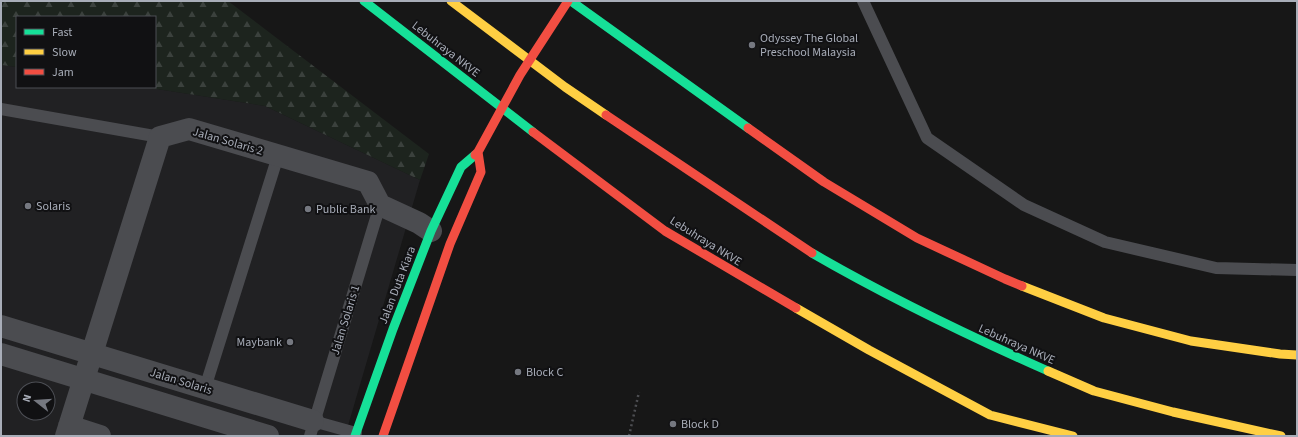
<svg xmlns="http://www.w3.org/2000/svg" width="1298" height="437" viewBox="0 0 1298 437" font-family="'Source Sans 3',sans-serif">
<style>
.built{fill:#212123;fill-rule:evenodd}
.forest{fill:url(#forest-firs)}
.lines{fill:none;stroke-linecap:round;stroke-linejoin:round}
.path{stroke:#4d4e52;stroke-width:2.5;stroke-dasharray:2 3;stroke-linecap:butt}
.lane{stroke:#4b4c50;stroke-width:12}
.street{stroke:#4b4c50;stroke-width:22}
.fast{stroke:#16e098;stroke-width:9}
.slow{stroke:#ffcf43;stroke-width:9}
.jam{stroke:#f24e42;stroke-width:9}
.poi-dot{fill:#757880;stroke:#111113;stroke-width:1.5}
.labels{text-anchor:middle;stroke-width:4;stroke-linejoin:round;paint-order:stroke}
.poi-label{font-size:12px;fill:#a8adb8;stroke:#111113;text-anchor:start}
.street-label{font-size:12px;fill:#a8adb8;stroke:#111113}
</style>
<defs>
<pattern id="forest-firs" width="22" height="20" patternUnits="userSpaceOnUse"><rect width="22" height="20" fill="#1d241e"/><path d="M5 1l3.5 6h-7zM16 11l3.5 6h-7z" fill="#3b413d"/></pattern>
</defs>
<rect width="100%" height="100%" fill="#171717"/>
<path class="built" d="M1 65 17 67V87H144L265 106 420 180 345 436H1ZM24 389H48V413H24Z"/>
<path class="forest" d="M1 1H228L429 154 420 180 265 106 144 87H155V17H17V67L1 65Z"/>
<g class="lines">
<path class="path" d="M629 436 639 392"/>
<path class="lane" d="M863 1 927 138 1024 205 1105 242 1216 268 1297 270
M1 109 160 137
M205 388 278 156
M313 421 356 433
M310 436 380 205"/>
<path class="street" d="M1 326 313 421
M1 354 268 436
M69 426 100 436
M66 436 160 137 189 129 368 182 380 205 419 223 431 231"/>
<path class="fast" d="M364 1 533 132
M571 1 748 128
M812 253C888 297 967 335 1048 371
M355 436 393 329 431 231 461 167 475 155"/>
<path class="slow" d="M451 1 565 87 606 115
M1022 286 1104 318 1191 341 1280 354 1297 355
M796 308 869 350 990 415 1073 436
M1048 371 1094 391 1173 412 1281 436"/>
<path class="jam" d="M606 115 812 253
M748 128 824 182 917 238 1005 279 1022 286
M533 132 665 231 796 308
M475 155 478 152 520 75 568 1
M383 436 450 244 481 172 478 152"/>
</g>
<g class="poi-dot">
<circle cx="752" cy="45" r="4"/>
<circle cx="28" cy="206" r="4"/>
<circle cx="308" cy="209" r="4"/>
<circle cx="290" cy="342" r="4"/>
<circle cx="518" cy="372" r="4"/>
<circle cx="673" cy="424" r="4"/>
</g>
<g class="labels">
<g class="poi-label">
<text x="760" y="42">Odyssey The Global<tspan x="760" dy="14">Preschool Malaysia</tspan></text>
<text x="36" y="210">Solaris</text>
<text x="316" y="213">Public Bank</text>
<text x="282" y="346" text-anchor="end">Maybank</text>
<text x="526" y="376">Block C</text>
<text x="681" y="428">Block D</text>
</g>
<g class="street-label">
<text transform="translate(446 49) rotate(38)" y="4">Lebuhraya NKVE</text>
<text transform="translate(228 141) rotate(16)" y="4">Jalan Solaris 2</text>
<text transform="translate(706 241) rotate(32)" y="4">Lebuhraya NKVE</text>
<text transform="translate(397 285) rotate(-69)" y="4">Jalan Duta Kiara</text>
<text transform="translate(345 320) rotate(-73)" y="4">Jalan Solaris 1</text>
<text transform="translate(1017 344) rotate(24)" y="4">Lebuhraya NKVE</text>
<text transform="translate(181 381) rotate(17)" y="4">Jalan Solaris</text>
</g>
</g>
<rect width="1298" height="437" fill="none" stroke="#a8adb8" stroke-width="4"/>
<rect x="16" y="16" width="140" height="72" fill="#111113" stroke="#4d4f55"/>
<rect x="24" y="29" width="20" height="6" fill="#16e098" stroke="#4d4f55"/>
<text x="52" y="36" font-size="12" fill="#a8adb8">Fast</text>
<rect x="24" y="49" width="20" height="6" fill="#ffcf43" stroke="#4d4f55"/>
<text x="52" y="56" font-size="12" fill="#a8adb8">Slow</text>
<rect x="24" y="69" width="20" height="6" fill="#f24e42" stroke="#4d4f55"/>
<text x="52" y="76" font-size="12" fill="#a8adb8">Jam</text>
<g transform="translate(36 401) rotate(287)"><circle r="19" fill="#111113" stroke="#4d4f55"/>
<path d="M0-3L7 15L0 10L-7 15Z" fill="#757880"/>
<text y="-6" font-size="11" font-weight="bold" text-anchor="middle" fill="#a8adb8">N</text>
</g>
</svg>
